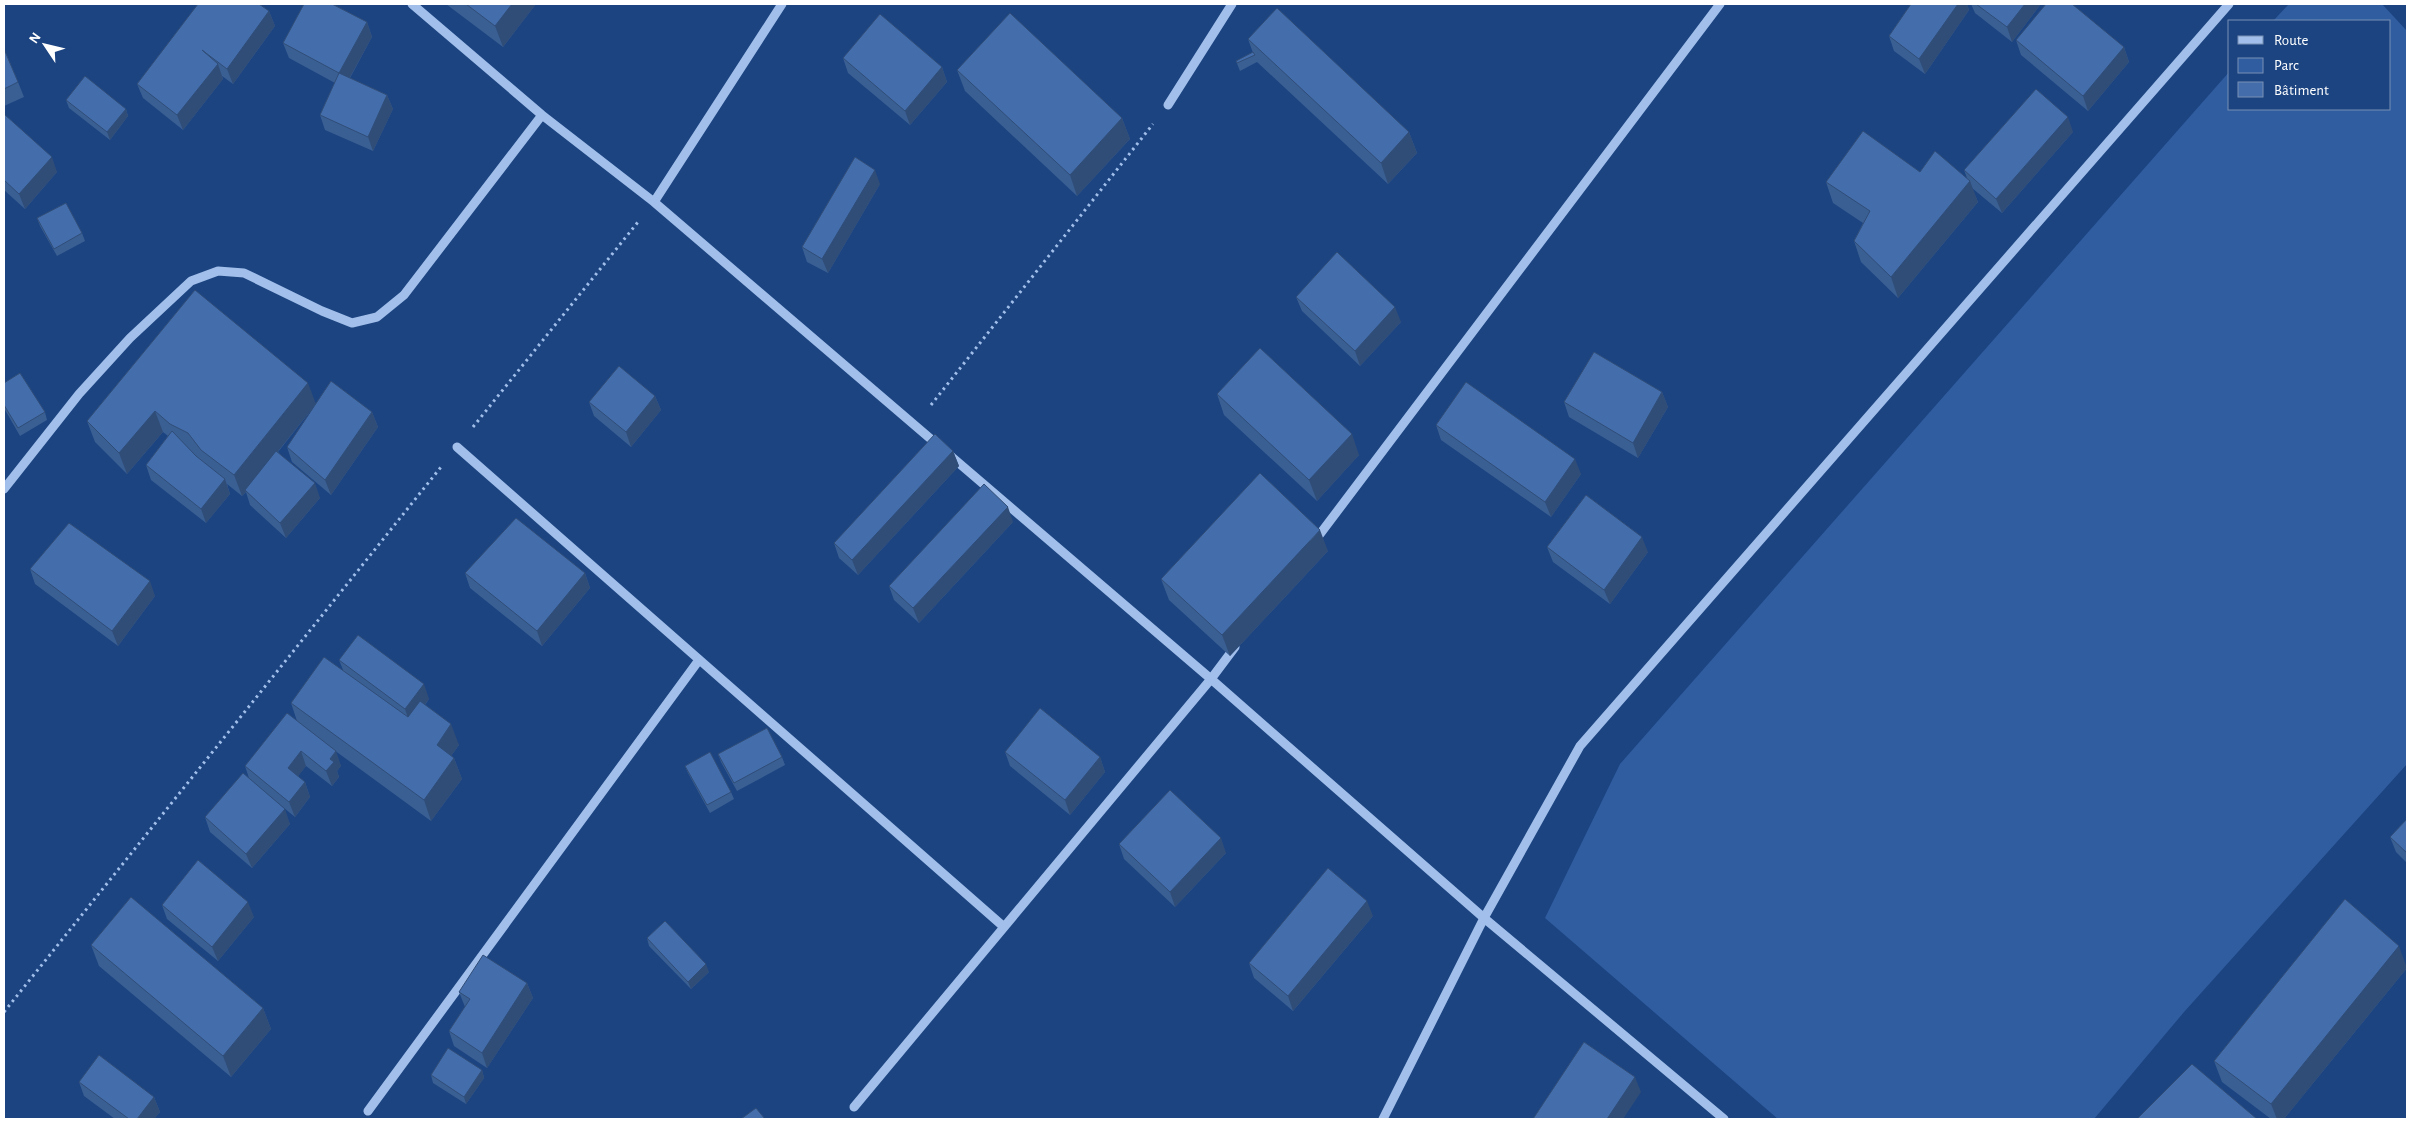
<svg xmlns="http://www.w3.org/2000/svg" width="2411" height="1123" viewBox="0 0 2411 1123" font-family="'Alegreya Sans',sans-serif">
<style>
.green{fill:#305da0}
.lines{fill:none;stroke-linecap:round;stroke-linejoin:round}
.path{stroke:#a1bfea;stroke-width:3;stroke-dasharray:2.5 4;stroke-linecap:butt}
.minor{stroke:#a1bfea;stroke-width:9}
.wall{fill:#3a5f93}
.shaded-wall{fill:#304d78}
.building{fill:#446eab;stroke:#304d78}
</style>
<rect width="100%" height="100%" fill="#1c4481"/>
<path class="green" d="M2289 4H2382L2407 31V764L2184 1012 2094 1119H1778L1545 918 1620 764 2230 71V109H2390V21H2273Z"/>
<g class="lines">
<path class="path" d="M931 405 1153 124
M473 427 638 222
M4 1012 441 467"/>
<path class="minor" d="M412 4 542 115 654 202 1211 679 1484 918 1724 1119
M1168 105 1232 4
M654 202 782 4
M457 447 1004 927
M4 489 79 394 130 338 191 281 218 271 244 273 322 311 352 323 377 317 404 295 542 115
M1314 542 1720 4
M854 1107 1211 679 1235 647
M368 1111 699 660
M1383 1119 1484 918 1580 746 2229 4"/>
</g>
<path class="wall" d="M446 4H536L503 47Z
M1911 4H1967L1969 10 1925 74 1894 51 1889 36Z
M1971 4H2041L2012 42 1975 13Z
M269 11 275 26 233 84 222 76 223 79 183 130 143 98 137 84Z
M367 22 372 37 350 78 387 95 393 109 373 151 325 130 320 115 335 83 289 58 283 43Z
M1248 39 1409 132 1417 153 1388 184 1257 62 1240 71 1236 61 1253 53Z
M2016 40 2124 47 2129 62 2088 111 2021 55Z
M4 49 18 82 24 97 4 106Z
M843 58 942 67 947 82 910 125 848 73Z
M957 70 1122 118 1130 139 1077 196 965 91Z
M66 100 126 109 128 116 110 140 69 108Z
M4 114 57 172 25 209 4 190Z
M2073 132 2002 213 1972 188 1978 202 1898 298 1861 262 1854 241 1863 223 1833 203 1826 182 1920 172 1967 178 1964 170Z
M880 184 828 273 807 262 802 247Z
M37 218 82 233 85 241 57 256 40 226Z
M195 290 316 404 278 452 320 498 286 538 250 505 246 492 242 496 227 484 230 494 206 523 151 480 146 465 168 436 163 432 127 474 95 442 87 421Z
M1296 297 1401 322 1360 366 1302 311Z
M4 383 45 412 47 420 20 436 4 408Z
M1662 392 1668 407 1638 458 1569 417 1564 402Z
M1217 394 1359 455 1317 501 1224 415Z
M655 396 661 410 631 447 594 416 589 402Z
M372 412 378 427 331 495 292 462 287 447Z
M1436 425 1581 474 1551 517 1441 440Z
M953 451 959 466 858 575 839 558 834 543Z
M1013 522 919 623 894 600 889 586Z
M1547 547 1648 552 1610 604 1553 562Z
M1328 551 1230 656 1169 600 1161 579Z
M30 569 155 596 118 646 35 584Z
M465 573H585L590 588 542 646 470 588Z
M339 660 429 699 425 705 459 745 451 756 454 758 462 779 431 821 334 750 341 766 337 771 339 777 332 786 306 766 298 776 305 782 310 797 295 817 279 804 290 824 252 868 210 832 205 817 249 778 245 766 297 721 291 703 343 670Z
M1005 752 1100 757 1105 772 1070 815 1010 766Z
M718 754 782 757 785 765 737 791 721 762Z
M685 766 731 792 734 799 710 813 688 773Z
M2407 819V863L2396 852 2390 837Z
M1119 844 1226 853 1175 907 1124 859Z
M162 905 254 917 218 961 167 919Z
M1373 916 1293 1011 1254 978 1249 963Z
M647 938 709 972 691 989 649 946Z
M91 945 263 1008 271 1029 231 1077 99 966Z
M2407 968 2284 1119H2271L2222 1082 2214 1061Z
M527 983 533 998 487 1068 454 1046 449 1031 465 1007 459 992Z
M482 1070 484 1078 466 1104 433 1083 431 1075Z
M79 1082 154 1097 160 1112 154 1119H115L84 1096Z"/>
<path class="shaded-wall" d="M512 4H536L503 47 495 26Z
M1958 4H1967L1969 10 1925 74 1919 59Z
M2025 4H2041L2012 42 2007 27Z
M269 11 275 26 233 84 227 69Z
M367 22 372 37 344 88 339 73Z
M2124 47 2129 62 2088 111 2083 96Z
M218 64 223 79 183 130 177 115Z
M942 67 947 82 910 125 905 111Z
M387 95 393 109 373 151 368 137Z
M126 109 128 116 110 140 107 132Z
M2068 117 2073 132 2002 213 1996 199Z
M1122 118 1130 139 1077 196 1070 175Z
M1409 132 1417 153 1388 184 1381 163Z
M52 157 57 172 25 209 19 194Z
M875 170 880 184 828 273 822 259Z
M1970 181 1978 202 1898 298 1891 277Z
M1395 307 1401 322 1360 366 1355 351Z
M308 383 316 404 246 491 245 490 246 492 242 496 234 475Z
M1662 392 1668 407 1638 458 1633 443Z
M655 396 661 410 631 447 626 432Z
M155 411 163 432 127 474 119 453Z
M372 412 378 427 331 495 325 480Z
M1352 434 1359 455 1317 501 1309 480Z
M953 451 959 466 858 575 852 560Z
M1575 459 1581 474 1551 517 1545 502Z
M225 479 230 494 206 523 201 509Z
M315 483 320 498 286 538 280 523Z
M1008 507 1013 522 919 623 913 608Z
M1320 530 1328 551 1230 656 1222 635Z
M1642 537 1648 552 1610 604 1604 590Z
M585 573 590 588 542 646 537 631Z
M150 581 155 596 118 646 112 631Z
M424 684 429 699 410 724 405 709Z
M451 724 459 745 444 766 437 745Z
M301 751 306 766 293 783 288 768Z
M336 751 341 766 337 771 339 777 332 786 326 771 330 759Z
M1100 757 1105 772 1070 815 1065 800Z
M454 758 462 779 431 821 424 800Z
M305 782 310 797 295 817 289 802Z
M285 809 290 824 252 868 246 854Z
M1221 838 1226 853 1175 907 1170 892Z
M1367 901 1373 916 1293 1011 1288 996Z
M248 902 254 917 218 961 212 947Z
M2399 946 2407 968 2284 1119H2277L2271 1104Z
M706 964 709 972 691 989 688 982Z
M527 983 533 998 487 1068 482 1053Z
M263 1008 271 1029 231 1077 223 1056Z
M482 1070 484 1078 466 1104 464 1097Z
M1635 1077 1641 1092 1623 1119H1607Z
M154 1097 160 1112 154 1119H137Z"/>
<path class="building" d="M198 4H259L269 11 227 69 202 50 218 64 177 115 137 84Z
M304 4H332L367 22 339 73 387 95 368 137 320 115 339 73 283 43Z
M466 4H512L495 26Z
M1911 4H1958L1919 59 1889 36Z
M1976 4H2025L2007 27Z
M2046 4H2072L2124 47 2083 96 2016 40Z
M1277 8 1409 132 1381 163 1248 39Z
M1010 13 1122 118 1070 175 957 70Z
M880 14 942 67 905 111 843 58Z
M4 49 18 82 4 89Z
M1253 52 1255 55 1237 63 1236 61Z
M85 76 126 109 107 132 66 100Z
M2036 89 2068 117 1996 199 1964 170Z
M4 114 52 157 19 194 4 180Z
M1863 131 1920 172 1935 151 1970 181 1891 277 1854 241 1870 211 1826 182Z
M855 157 875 170 822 259 802 247Z
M66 203 82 233 54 249 37 218Z
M1337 252 1395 307 1355 351 1296 297Z
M195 290 308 383 234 475 201 450 188 433 170 424 155 411 119 453 87 421Z
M1260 348 1352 434 1309 480 1217 394Z
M1594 352 1662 392 1633 443 1564 402Z
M619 366 655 396 626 432 589 402Z
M20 373 45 412 18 428 4 405V383Z
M331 381 372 412 325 480 287 447Z
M1466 382 1575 459 1545 502 1436 425Z
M172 431 196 456 225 479 201 509 146 465Z
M935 434 953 451 852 560 834 543Z
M276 451 315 483 280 523 245 490Z
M1260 473 1320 530 1222 635 1161 579Z
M984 484 1008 507 913 608 889 586Z
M1586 495 1642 537 1604 590 1547 547Z
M516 518 585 573 537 631 465 573Z
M69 523 150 581 112 631 30 569Z
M358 635 424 684 405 709 339 660Z
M324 657 408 717 420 701 451 724 437 745 454 758 424 800 291 703Z
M1040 708 1100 757 1065 800 1005 752Z
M287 713 336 751 330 759 334 762 326 771 301 751 288 768 305 782 289 802 245 766Z
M767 728 782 757 734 783 718 754Z
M710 752 731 792 707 805 685 766Z
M243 773 285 809 246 854 205 817Z
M1170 790 1221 838 1170 892 1119 844Z
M2407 819V853L2390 837Z
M198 860 248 902 212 947 162 905Z
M1328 868 1367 901 1288 996 1249 963Z
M131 897 263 1008 223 1056 91 945Z
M2345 899 2399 946 2271 1104 2214 1061Z
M665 921 706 964 688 982 647 938Z
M483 955 527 983 482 1053 449 1031 470 999 459 992Z
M1584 1042 1635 1077 1607 1119H1533Z
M448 1048 482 1070 464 1097 431 1075Z
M99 1055 154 1097 137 1119H129L79 1082Z
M2192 1064 2257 1119H2137Z
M756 1108 765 1119H741Z"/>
<rect width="2411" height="1123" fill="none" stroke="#ffffff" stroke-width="10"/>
<rect x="2228" y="20" width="162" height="90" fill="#1c4481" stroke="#778fb3"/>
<rect x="2238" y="36" width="25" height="8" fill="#a1bfea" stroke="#778fb3"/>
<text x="2274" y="45" font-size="15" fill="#ffffff">Route</text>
<rect x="2238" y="58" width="25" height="15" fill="#305da0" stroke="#778fb3"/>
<text x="2274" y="70" font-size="15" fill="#ffffff">Parc</text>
<rect x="2238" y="82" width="25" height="15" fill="#446eab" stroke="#778fb3"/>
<text x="2274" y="95" font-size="15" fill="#ffffff">Bâtiment</text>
<g transform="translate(45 45) rotate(305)" stroke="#1c4481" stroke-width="4" paint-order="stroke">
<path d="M0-4L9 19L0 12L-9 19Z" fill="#ffffff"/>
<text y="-8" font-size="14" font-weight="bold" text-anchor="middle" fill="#ffffff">N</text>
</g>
</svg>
